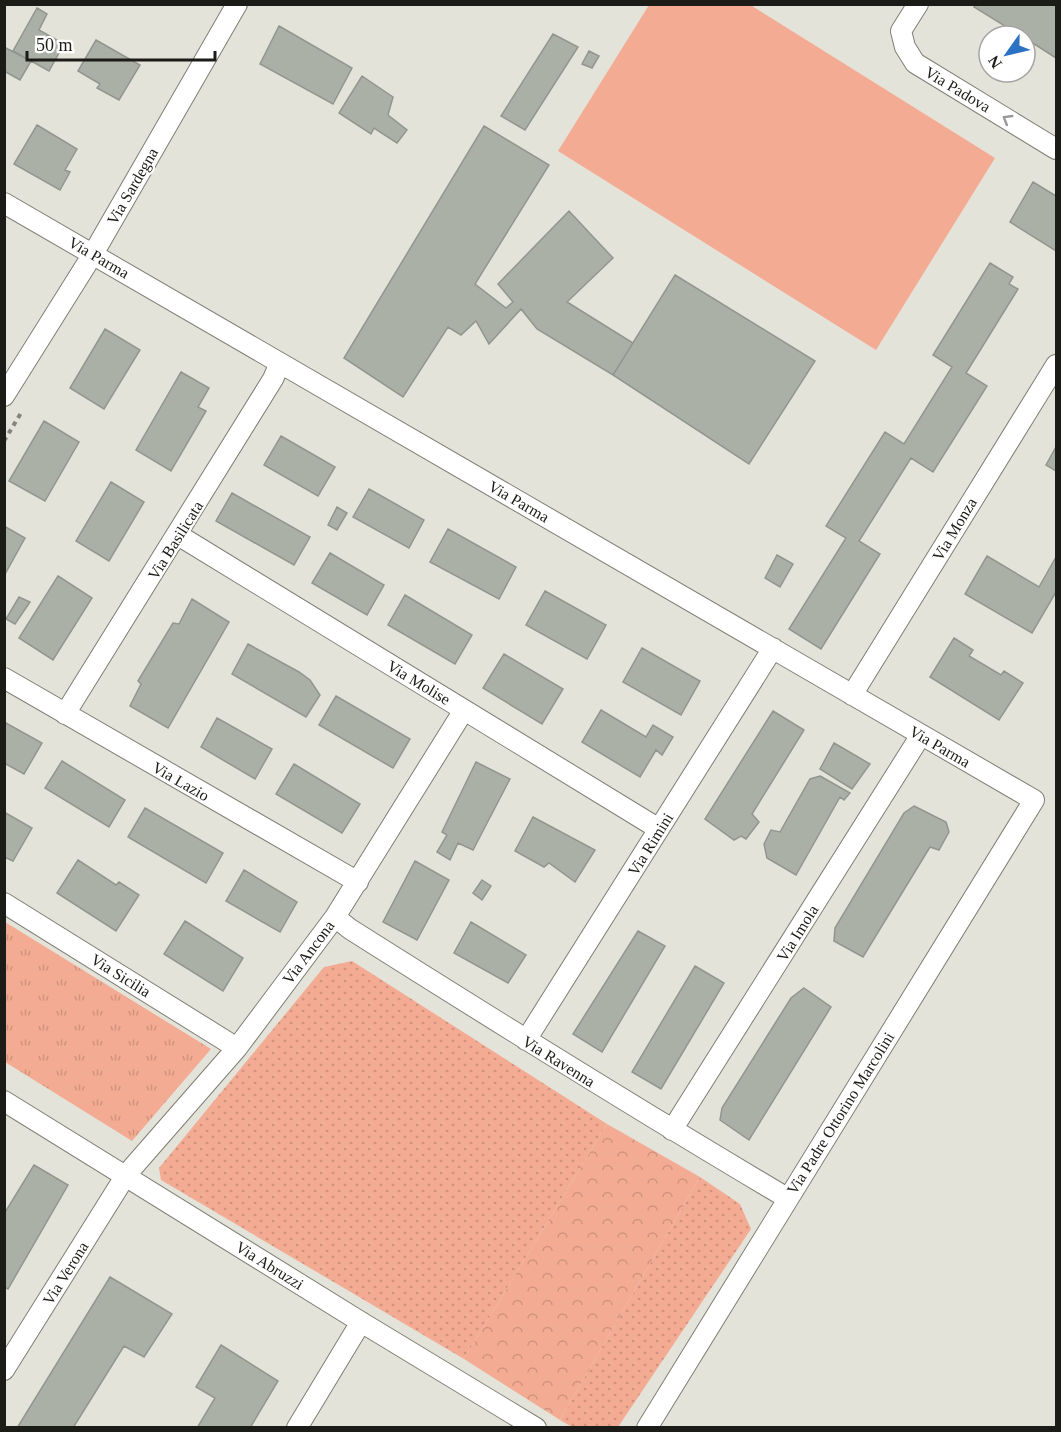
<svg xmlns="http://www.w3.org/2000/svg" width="1061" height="1432" viewBox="0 0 1061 1432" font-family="'Times New Roman',serif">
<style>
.grass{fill:url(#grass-dots)}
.forest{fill:url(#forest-crowns)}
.park{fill:url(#park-tufts)}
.pitch{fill:#f4ab93}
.building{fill:#abb0a7;stroke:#91968e;stroke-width:1.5}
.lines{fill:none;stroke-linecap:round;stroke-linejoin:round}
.street-casing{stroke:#7f7e75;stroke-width:22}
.path{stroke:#85847d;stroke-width:4;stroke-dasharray:4.5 4.5;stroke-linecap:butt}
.street{stroke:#fff;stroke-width:20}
.oneway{stroke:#989897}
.labels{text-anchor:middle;stroke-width:4.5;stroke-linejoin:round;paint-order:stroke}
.street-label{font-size:16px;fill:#1b1b17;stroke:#fff}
</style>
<defs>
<pattern id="grass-dots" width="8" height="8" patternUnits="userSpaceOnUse" patternTransform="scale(1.5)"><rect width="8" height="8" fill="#f4ab93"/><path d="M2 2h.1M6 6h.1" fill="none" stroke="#d1937e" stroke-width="1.8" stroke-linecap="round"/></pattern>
<pattern id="forest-crowns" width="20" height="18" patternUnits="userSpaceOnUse" patternTransform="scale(1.5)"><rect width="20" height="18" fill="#f4ab93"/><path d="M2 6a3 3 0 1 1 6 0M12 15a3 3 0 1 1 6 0" fill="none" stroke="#d1937e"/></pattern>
<pattern id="park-tufts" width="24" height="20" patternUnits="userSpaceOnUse" patternTransform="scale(1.5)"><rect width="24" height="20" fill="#f4ab93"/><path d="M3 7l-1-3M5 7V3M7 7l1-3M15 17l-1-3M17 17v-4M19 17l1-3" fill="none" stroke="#d1937e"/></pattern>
</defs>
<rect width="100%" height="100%" fill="#e4e3d9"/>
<path class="grass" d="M352 961 607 1124 464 1359 161 1180 159 1168 324 967Z
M700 1177 740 1204 751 1229 618 1427H572L560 1420Z"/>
<path class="forest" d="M607 1124 700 1177 560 1420 464 1359Z"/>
<path class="park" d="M5 922 211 1049 132 1141 5 1062Z"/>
<path class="pitch" d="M749 4 995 158 876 350 558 151 649 5Z"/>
<path class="building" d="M975 4H1056V58L1025 38V36H1021L974 7Z
M37 8 47 14 39 30 64 44 49 71 13 51Z
M279 26 352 68 333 104 260 64Z
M553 34 578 47 525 130 501 116Z
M96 40 140 65 119 100 97 88 100 84 78 71Z
M4 47 31 61 20 80 4 71Z
M589 51 599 56 592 68 582 64Z
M362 76 393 97 388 115 407 130 397 143 374 128 371 134 339 113Z
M37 125 77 149 65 170 70 172 60 190 14 164Z
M484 126 549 165 475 284 506 308 513 302 498 284 569 211 613 258 567 302 633 343 613 375 537 329 521 309 489 344 476 321 461 335 448 327 403 397 344 358Z
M1033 182 1056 196V251L1010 222Z
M990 263 1013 277 1009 284 1018 289 966 373 987 386 933 472 911 458 859 541 880 554 821 649 789 629 846 538 826 526 885 432 904 444 952 367 933 355Z
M675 275 815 361 749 464 613 375Z
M105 329 140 350 104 409 70 388Z
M181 372 209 388 198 407 206 411 171 471 136 450Z
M44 421 79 442 45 501 9 481Z
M281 436 335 467 318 496 264 465Z
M1056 447V471L1046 465Z
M111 482 144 502 109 561 76 541Z
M369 489 424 520 409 548 353 517Z
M232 493 310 537 294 565 216 521Z
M337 507 347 513 337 530 328 525Z
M4 526 25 538 4 576Z
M448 529 516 567 499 599 430 562Z
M330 553 384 585 367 615 312 583Z
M777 555 793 564 780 587 765 578Z
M987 556 1039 587 1056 557V592L1032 633 965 594Z
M58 576 92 598 53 660 19 638Z
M545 591 606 625 587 659 526 625Z
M405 595 472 635 455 664 388 625Z
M19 597 30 602 15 624 6 619Z
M192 599 229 622 168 728 130 706 141 684 138 681 173 623 179 624Z
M954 638 973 650 969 656 1001 675 1004 671 1023 683 999 720 930 677Z
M248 644 299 672 310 680 320 695 306 717 232 674Z
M642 648 700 681 681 715 623 682Z
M504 654 563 689 542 724 483 688Z
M336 696 410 739 393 768 319 725Z
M601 710 646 737 653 725 673 737 662 755 656 750 640 777 582 742Z
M773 711 804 730 752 814 759 822 746 839 741 836 734 840 705 819Z
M217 718 272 749 255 779 201 747Z
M4 722 42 743 24 774 4 763Z
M834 743 870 764 852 789 820 769Z
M62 761 125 800 109 827 45 788Z
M476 762 510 779 473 850 458 843 450 860 437 852 447 835 442 832Z
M294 764 360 804 342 833 276 794Z
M820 776 850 793 844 800 840 797 796 875 767 858 764 844 771 830 780 832 810 779Z
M914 806 946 822 949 832 939 850 930 847 863 957 834 941 835 928 904 813Z
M145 808 223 853 206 883 128 837Z
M4 812 32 828 13 861 4 857Z
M533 817 595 850 575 882 549 863 544 867 515 851Z
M78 860 116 885 119 882 139 895 116 931 57 893Z
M415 861 449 880 417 940 383 922Z
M244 870 297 902 280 932 226 901Z
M482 880 491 886 482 900 473 893Z
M185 921 243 958 223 991 164 954Z
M471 922 526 955 508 983 454 953Z
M638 931 665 946 602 1052 573 1034Z
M695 966 724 983 661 1089 632 1072Z
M804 988 831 1007 749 1140 720 1120 722 1108 791 998Z
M34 1165 68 1185 8 1289 4 1287V1214Z
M110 1277 172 1314 144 1357 124 1346 73 1428H17Z
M221 1345 278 1381 250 1428H197L215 1398 196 1387Z"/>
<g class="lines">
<defs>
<path id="street" d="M918 4 901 31 905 47 915 63 1056 149
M4 203 1034 800 647 1428
M4 396 93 254 237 4
M178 535 659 829
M4 678 358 882
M852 695 1056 365
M65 714 273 379 280 363
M4 903 237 1048
M335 917 350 929C494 1020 640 1111 787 1198
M526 1040 773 648
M4 1101 361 1322 536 1428
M672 1130 921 735
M4 1370 126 1175 237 1048 335 917 464 710
M297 1428 361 1322"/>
</defs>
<use href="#street" class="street-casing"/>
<path class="path" d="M4 441 21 413"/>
<use href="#street" class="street"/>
</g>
<defs><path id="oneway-chevron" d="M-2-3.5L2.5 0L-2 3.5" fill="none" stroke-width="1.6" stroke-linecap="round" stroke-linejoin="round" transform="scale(1.5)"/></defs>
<use class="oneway" href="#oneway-chevron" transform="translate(1007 119) rotate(-149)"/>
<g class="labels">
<g class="street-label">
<text transform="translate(958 89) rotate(31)" y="6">Via Padova</text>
<text transform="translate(132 186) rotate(-60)" y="6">Via Sardegna</text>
<text transform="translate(99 257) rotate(30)" y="6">Via Parma</text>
<text transform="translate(519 501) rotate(30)" y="6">Via Parma</text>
<text transform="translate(954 529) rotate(-59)" y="6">Via Monza</text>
<text transform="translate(175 540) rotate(-58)" y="6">Via Basilicata</text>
<text transform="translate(419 682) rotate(31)" y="6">Via Molise</text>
<text transform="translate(940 746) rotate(30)" y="6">Via Parma</text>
<text transform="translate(181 781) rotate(30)" y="6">Via Lazio</text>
<text transform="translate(650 844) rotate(-58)" y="6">Via Rimini</text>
<text transform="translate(797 933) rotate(-58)" y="6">Via Imola</text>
<text transform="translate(308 952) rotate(-53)" y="6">Via Ancona</text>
<text transform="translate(121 975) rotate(32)" y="6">Via Sicilia</text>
<text transform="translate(559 1061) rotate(32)" y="6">Via Ravenna</text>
<text transform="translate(840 1113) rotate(-58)" y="6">Via Padre Ottorino Marcolini</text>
<text transform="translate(270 1265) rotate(32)" y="6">Via Abruzzi</text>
<text transform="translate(65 1273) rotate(-58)" y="6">Via Verona</text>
</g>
</g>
<rect width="1061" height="1432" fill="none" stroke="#1b1b17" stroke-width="12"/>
<g transform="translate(1007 54) rotate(236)"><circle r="28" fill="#ffffff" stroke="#a4a4a2" stroke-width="1.5"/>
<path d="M0-4.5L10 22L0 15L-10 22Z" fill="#2c72c3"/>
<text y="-9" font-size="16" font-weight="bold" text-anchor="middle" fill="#1b1b17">N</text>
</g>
<path d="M27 51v9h188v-9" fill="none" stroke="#1b1b17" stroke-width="3"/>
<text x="36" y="51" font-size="18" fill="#1b1b17" stroke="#ffffff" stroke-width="4.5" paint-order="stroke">50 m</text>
</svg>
